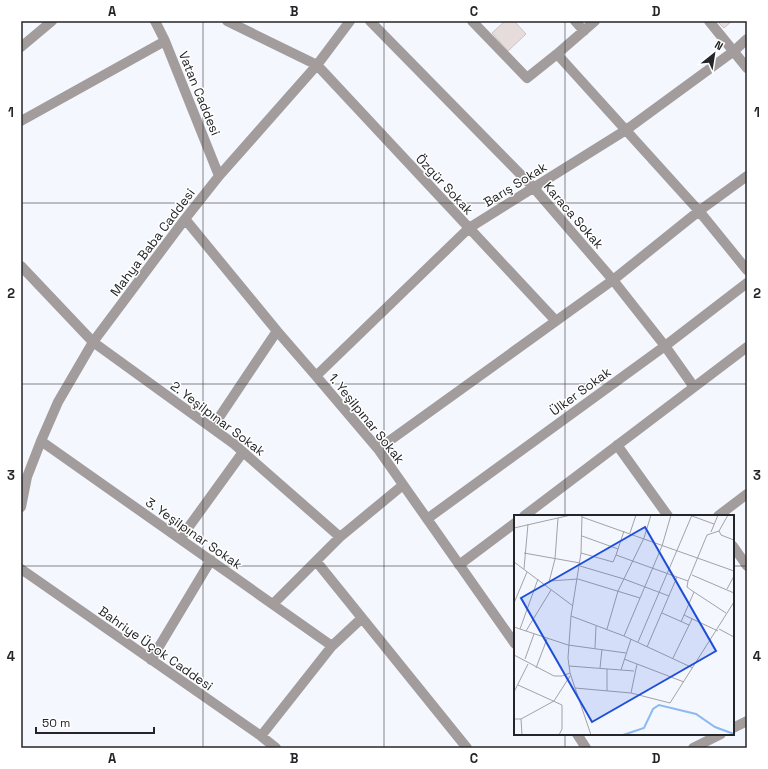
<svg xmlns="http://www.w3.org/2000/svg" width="768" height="769" viewBox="0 0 768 769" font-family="'Space Grotesk',sans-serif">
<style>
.building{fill:#e7dcdc;stroke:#cdc2c1}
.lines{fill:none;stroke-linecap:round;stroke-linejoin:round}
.minor{stroke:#a29d9c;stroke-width:10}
.grid{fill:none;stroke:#242528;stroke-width:1;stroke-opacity:0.55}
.labels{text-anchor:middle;stroke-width:3;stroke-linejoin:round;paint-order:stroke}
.street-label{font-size:13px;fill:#242528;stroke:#fff}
.inset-river{fill:none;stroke:#8cbaef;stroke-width:2}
.inset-road{fill:none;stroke:#a1a3a8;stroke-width:1}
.view{fill:#1d4ed8;fill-opacity:0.15;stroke:#1d4ed8;stroke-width:2}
.inset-edge{fill:none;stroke:#242528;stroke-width:2}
.neatline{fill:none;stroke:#242528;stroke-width:1.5}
.grid-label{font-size:13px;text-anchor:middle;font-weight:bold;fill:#242528}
</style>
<rect width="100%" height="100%" fill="#f5f7fe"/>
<path class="building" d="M505 21H514L526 34 508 51 492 33Z
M717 21H732L724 28Z"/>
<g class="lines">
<path class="minor" d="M155 21 165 41 219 176
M227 21 317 65 555 320
M370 21 533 187 613 280 665 346 694 387
M472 21 527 78 557 54 699 211 747 270
M575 21 584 31
M709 21 747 68
M21 47 52 21
M557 54 595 21
M21 121 165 41
M185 219 277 331 316 376 378 449 515 644
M21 266 93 342 234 444 340 537
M316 376 469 228 626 130 734 51 747 39
M212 428 277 331
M41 441 332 646
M617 445 668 516
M378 449 613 280 699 211 747 176
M21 507 27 477 41 441 58 402 93 342 185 219 219 176 317 65 350 21
M524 516 747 347
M718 516 747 494
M427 519 665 346 747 283
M180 539 243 452
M733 546 747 566
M316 561 467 748
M459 565 515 523
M21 569 261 736 276 748
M273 604 340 537 403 485
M151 660 211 560
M733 728 747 721
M577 734 586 748
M261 736 332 646 362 618
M693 748 721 734"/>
</g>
<path class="grid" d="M203 21V748M384 21V748M565 21V516M21 203H747M21 384H747M21 566H515M733 566H747M565 734V748"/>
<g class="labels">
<g class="street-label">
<text transform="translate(200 93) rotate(68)" y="5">Vatan Caddesi</text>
<text transform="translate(445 184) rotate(47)" y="5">Özgür Sokak</text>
<text transform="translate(515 184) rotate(-32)" y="5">Barış Sokak</text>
<text transform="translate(574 215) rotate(49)" y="5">Karaca Sokak</text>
<text transform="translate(152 242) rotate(-53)" y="5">Mahya Baba Caddesi</text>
<text transform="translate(580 391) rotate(-36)" y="5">Ülker Sokak</text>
<text transform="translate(218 418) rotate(37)" y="5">2. Yeşilpınar Sokak</text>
<text transform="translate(367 418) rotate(51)" y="5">1. Yeşilpınar Sokak</text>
<text transform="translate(194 533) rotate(35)" y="5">3. Yeşilpınar Sokak</text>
<text transform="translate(156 648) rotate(35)" y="5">Bahriye Üçok Caddesi</text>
</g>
</g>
<g transform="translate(514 515)">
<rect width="220" height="220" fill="#f5f7fe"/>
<path class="inset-river" d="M109 220 130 213 139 194 145 190 182 199 201 212 220 219"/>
<path class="inset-road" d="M68 0 67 38 57 101 54 143 56 158 77 220M178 1 200 9M68 2 220 56M0 13 57 0M205 16 207 20 220 25M197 17 204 0M116 18 122 0M68 21 104 34M10 38 66 48M67 38 99 47 102 40 174 66 193 20 205 16 214 0M102 40 110 16M0 47 59 91M66 51 110 64 155 81M10 54 14 9M178 60 220 78M35 66 64 64 126 83M174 66 173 72 177 75 212 98M35 67 41 44 44 3M213 74 220 61M0 88 13 57M148 98 175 110M170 100 204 116M57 101 110 121 179 153M167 107 180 77M0 112 54 130 112 138M6 114 24 64M93 114 104 76 130 23 137 0M205 114 220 122M12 116 37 75M110 121 148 31 157 0M124 127 178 0M133 132 163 62M81 133 82 111M0 140 40 161H48L56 158M159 143 178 104M11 144 20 119M110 144 170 167M55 151 120 156M22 153 33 124M86 153 88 134M107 155 117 124M4 170 48 190V214L45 220M61 173 117 178 156 188 220 87M93 176V154M0 177 14 149M117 178 123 149M0 204H7L40 186 56 161M7 204 8 220"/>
<path class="view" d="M131 12 202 136 78 207 7 83Z"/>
<rect width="220" height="220" class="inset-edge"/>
</g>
<rect width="768" height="769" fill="none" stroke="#ffffff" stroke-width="44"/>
<g transform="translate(714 54) rotate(30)" stroke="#ffffff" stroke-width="3" paint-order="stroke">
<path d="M0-3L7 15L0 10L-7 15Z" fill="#242528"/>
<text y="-6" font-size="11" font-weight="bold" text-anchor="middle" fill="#242528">N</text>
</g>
<path d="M36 727v6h118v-6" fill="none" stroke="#242528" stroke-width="2"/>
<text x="42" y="727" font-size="12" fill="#242528" stroke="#ffffff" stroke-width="3" paint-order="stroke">50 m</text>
<rect x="22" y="22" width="724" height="725" class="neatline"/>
<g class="grid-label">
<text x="112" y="16">A</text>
<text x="294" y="16">B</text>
<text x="474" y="16">C</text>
<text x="656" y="16">D</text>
<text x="11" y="117">1</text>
<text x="757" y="117">1</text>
<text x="11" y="298">2</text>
<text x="757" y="298">2</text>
<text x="11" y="480">3</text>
<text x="757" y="480">3</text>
<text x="11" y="661">4</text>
<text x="757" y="661">4</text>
<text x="112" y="763">A</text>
<text x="294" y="763">B</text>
<text x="474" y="763">C</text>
<text x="656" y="763">D</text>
</g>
</svg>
